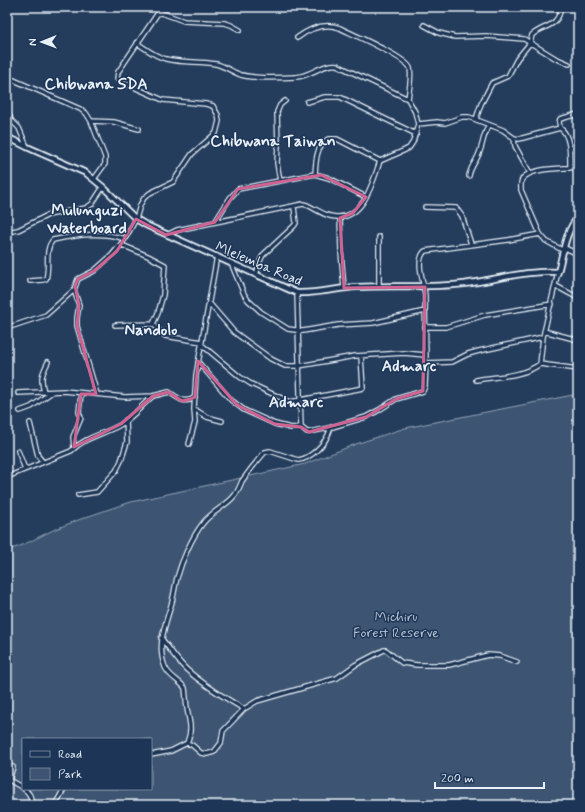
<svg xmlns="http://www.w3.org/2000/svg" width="585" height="812" viewBox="0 0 585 812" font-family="Mynerve,sans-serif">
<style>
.green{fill:#3e5472;stroke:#93a2b5;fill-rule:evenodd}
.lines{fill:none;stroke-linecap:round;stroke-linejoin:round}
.minor-casing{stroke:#e8f1f8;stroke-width:6}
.tertiary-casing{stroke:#e8f1f8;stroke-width:8}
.minor{stroke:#1d3557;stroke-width:3.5}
.tertiary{stroke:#1d3557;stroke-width:4.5}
.marked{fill:none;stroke:#cf6492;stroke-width:3;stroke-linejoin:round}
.labels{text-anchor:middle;stroke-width:3;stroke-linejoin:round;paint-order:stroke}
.street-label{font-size:14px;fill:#e8f1f8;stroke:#1d3557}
.park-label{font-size:14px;fill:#b5c2d0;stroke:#1d3557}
.quarter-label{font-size:16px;font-weight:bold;fill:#e8f1f8;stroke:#1d3557}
</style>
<rect width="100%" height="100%" fill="#253d5d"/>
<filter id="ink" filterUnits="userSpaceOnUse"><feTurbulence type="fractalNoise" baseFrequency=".025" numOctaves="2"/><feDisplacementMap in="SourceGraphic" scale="8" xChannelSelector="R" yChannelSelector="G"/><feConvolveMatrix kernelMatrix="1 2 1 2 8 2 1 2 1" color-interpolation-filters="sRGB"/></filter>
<g filter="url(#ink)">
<path class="green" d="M578 394V805H7V550C25 546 41 535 58 528 82 518 106 510 131 502L305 464 356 444 405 428ZM23 739H151V789H23Z"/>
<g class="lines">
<defs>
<path id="minor" d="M159 12 184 21 225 23 231 25 240 30
M424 25 439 33 455 37 486 36 524 39 555 58 569 64
M297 38C310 28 324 22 340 28 352 34 407 58 410 68 412 77 409 90 408 99
M137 43C146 49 156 57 166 59 182 63 199 61 216 64 225 66 232 72 241 75 257 79 280 78 296 77 311 76 323 63 337 65L408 99 415 112 418 124 413 142 409 148 403 151 380 161C372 185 362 224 330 216 322 214 314 208 307 205L303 204 177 230 167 235
M7 77 80 109 86 113 91 121 105 157V164L94 179
M307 102 325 97H340L416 134
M7 109 11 120 19 128 27 147
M476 119 481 104 492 83 508 76 517 59 530 43 532 35C545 24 558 28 561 7
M91 121 114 122 139 129
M418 124 437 122 445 123 462 117H469L503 130 514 138 519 139 560 128C571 135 570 157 570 168
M560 128 559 122 560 119 578 114
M514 138 515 146 530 173
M570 148 578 147
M315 174C316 161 316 146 328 139H337L380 161
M469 176C470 168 475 163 478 156 483 146 483 134 489 125
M280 181 277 163 278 145 277 112 280 105 285 101
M425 207 456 208 462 216 471 244
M340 217 341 252 344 288
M215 222 230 198 238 189 315 174 329 178 366 197
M7 232 18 230 48 215 86 208 92 204 103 187
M122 245 148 256 165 265 163 295 158 313 153 324
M565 248 578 254
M564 251 546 241 540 234 521 190C521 186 520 181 523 178 533 167 564 169 578 167
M231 263 244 294 248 300 261 312 288 329 303 331 338 325 373 323 425 311
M256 275 260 261 263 255 294 226 296 223 294 207
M30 281 43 280 46 279C50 267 44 249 53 240 77 235 102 231 125 239
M379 286V237
M556 286 578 298
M74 290 79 305 77 318V326L97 394
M297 293 301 427 307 432H309L329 428 366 417 379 410 396 399 423 391 425 386 426 363 425 297C425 283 414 261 425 251L508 240 540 234
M209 303 234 332 271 359 285 366H299L355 356 404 353 425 355
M115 325 153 324 165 336 202 342
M425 327H446L485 315 552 304
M7 328 46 315 74 290 78 279 94 271 112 255 125 239 136 219 140 205 144 198 150 193 173 182 192 154 216 133 219 121 218 115 213 106 206 104 163 100 120 81 117 79 118 72 162 7
M544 331 578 340
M202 345 240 377 251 384 290 402 363 388 361 356
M198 362 231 400 244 410 275 424 291 428 301 427
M426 363 452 362 468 354 479 351 543 337
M540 364 578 369
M476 380C497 376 522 377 540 364L543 337 558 272
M44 392C40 378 42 374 48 362
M18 393 64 391 125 397 153 396 169 392C178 398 185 405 195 397
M194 409 207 417 222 421
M20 411 31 407 52 392
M30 423 38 456 43 462
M189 444 195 422 194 409 196 375 217 256
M74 447 73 437 81 418 79 412 81 394
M18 451 25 469
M7 477 71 451C87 436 102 435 120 425 132 418 142 405 153 396
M78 495 97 492 116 471 121 461 127 442 126 420
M161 638C170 649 177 661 187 670 203 684 225 698 244 709
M187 743 192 745 201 753 207 754 214 752 221 743 223 731 244 709 257 701 337 678 355 665 384 650H386L402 663 417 665H449L488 655 500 656 517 662
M151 755 171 751 187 743C193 728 189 722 187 708 186 701 186 695 185 688 179 680 169 677 165 667 156 645 166 623 172 602 174 594 175 586 177 578 182 560 192 537 203 523 212 511 227 506 235 495 238 491 240 486 242 481 249 471 257 461 265 452L270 451 298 460C311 459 326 443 330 430L329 428
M13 767 9 780 23 788
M24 789C30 793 32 798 31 805
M55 805 64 789"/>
<path id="tertiary" d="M7 137 27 147 86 173 103 187 136 219 146 225 297 293C317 294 337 288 357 287 393 285 429 288 464 284 496 280 526 270 558 272 562 258 566 228 578 218"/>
</defs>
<use href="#minor" class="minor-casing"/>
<use href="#tertiary" class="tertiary-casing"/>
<use href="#minor" class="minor"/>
<use href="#tertiary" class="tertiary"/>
</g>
</g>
<path class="marked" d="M321 175 366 197 353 213 340 218 344 288 425 287 423 391 396 399 366 417 309 432 301 427 275 424 237 405 198 361 195 397 191 399 182 401 168 392 153 396 121 424 74 447 81 394H96L77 326 79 305 75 286 78 279 94 271 117 251 136 219 166 235 215 222 238 189Z"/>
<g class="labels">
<g class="street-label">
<text transform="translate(259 263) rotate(23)" y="5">Mlelemba Road</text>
</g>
<g class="park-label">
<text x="396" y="621">Michiru<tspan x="396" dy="16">Forest Reserve</tspan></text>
</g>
<g class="quarter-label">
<text x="96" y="89">Chibwana SDA</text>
<text x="273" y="146">Chibwana Taiwan</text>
<text x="87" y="215">Mulunguzi<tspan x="87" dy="18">Waterboard</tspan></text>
<text x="151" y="335">Nandolo</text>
<text x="409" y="371">Admarc</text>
<text x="296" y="407">Admarc</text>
</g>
</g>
<rect width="585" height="812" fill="none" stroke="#1d3557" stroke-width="24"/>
<rect x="12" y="12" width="561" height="788" fill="none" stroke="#e8f1f8" stroke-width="1.5" filter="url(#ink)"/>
<rect x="22" y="738" width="130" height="52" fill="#1d3557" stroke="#6e8097"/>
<rect x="30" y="751" width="20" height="6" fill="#1d3557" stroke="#6e8097"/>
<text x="58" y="758" font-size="12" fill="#e8f1f8">Road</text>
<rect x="30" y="768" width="20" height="12" fill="#3e5472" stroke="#6e8097"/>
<text x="58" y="778" font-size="12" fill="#e8f1f8">Park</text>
<g transform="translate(42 42) rotate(269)" stroke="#1d3557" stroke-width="3" paint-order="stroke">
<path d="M0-3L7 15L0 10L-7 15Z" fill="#e8f1f8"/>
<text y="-6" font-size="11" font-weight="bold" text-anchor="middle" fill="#e8f1f8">N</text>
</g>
<path d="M435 782v6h109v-6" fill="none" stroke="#e8f1f8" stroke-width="2"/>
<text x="441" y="782" font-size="12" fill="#e8f1f8" stroke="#1d3557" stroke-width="3" paint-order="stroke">200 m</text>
</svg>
